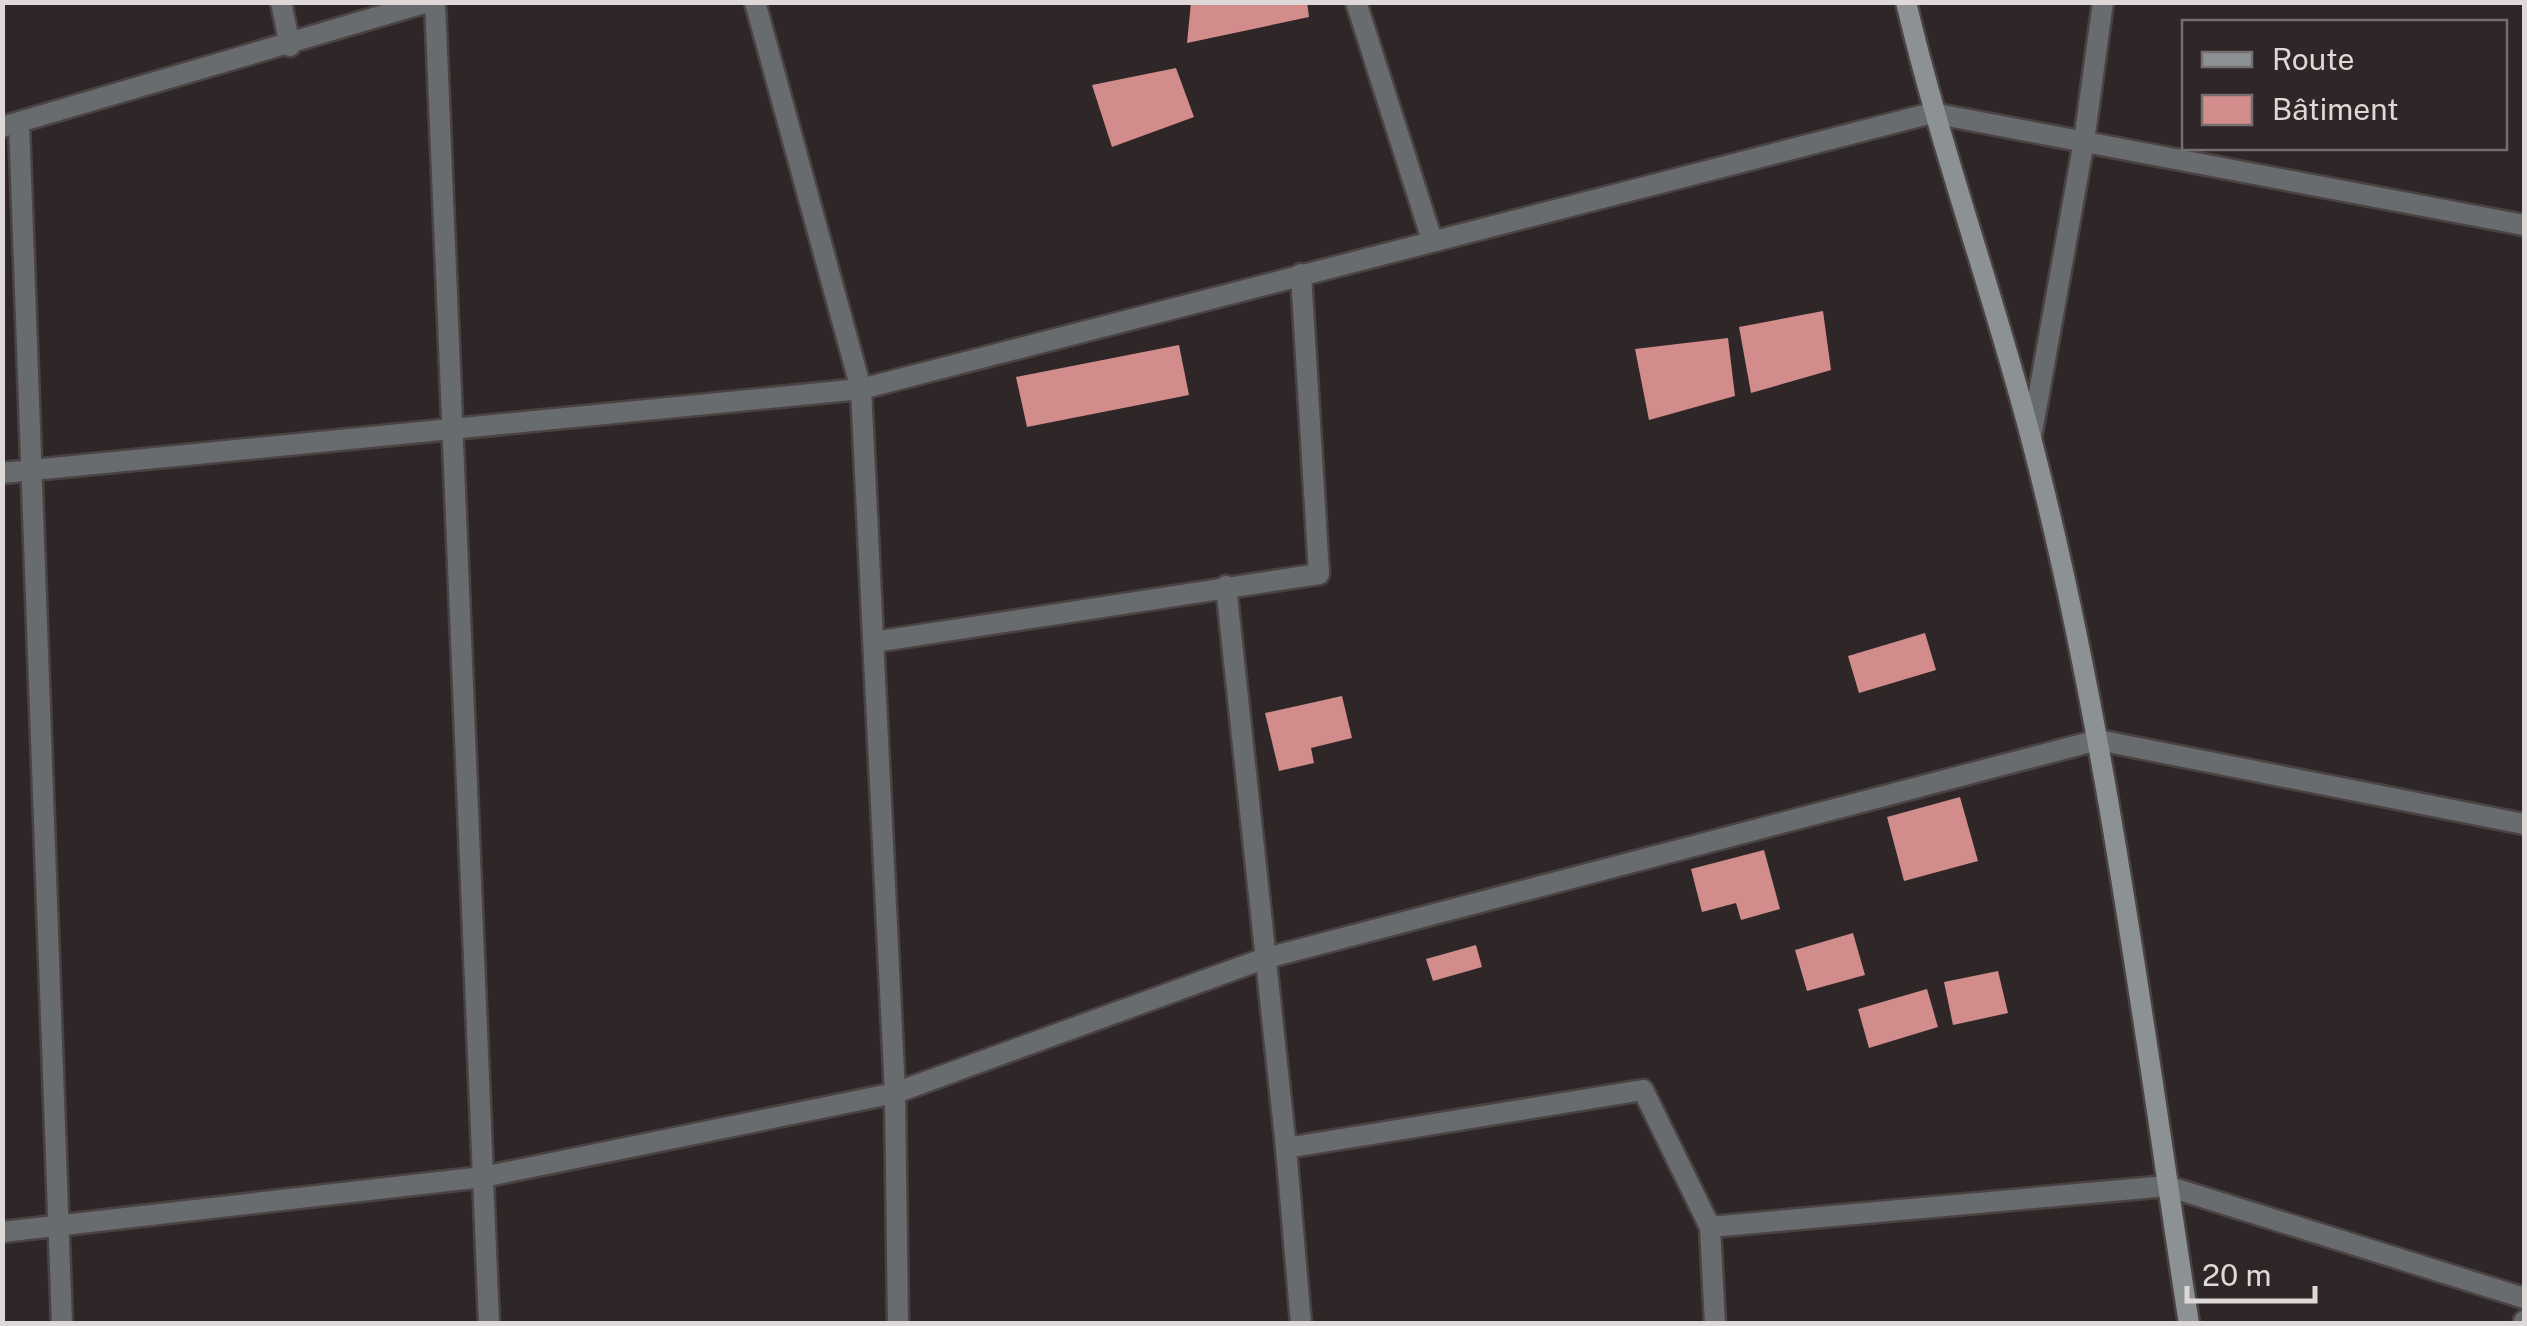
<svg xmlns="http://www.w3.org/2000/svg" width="2527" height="1326" viewBox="0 0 2527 1326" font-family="'Public Sans',sans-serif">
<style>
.building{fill:#d28c8c}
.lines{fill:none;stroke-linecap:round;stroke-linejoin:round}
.street-casing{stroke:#4b4343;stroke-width:25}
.secondary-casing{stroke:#4b4343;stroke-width:25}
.street{stroke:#696c6e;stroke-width:20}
.secondary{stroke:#8c9294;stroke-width:20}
</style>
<rect width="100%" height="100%" fill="#2f2727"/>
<path class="building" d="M1191 2H1307L1309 17 1187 43Z
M1176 68 1194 117 1112 147 1092 85Z
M1823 311 1831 370 1751 393 1739 327Z
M1728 338 1735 396 1649 420 1635 349Z
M1179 345 1189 395 1027 427 1016 377Z
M1925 633 1936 670 1859 693 1848 656Z
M1342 696 1352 738 1311 748 1314 763 1279 771 1265 713Z
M1960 797 1978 861 1904 881 1887 817Z
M1764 850 1780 909 1741 920 1736 903 1702 912 1691 869Z
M1853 933 1865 975 1807 991 1795 950Z
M1476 945 1482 967 1433 981 1426 959Z
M1998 971 2008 1013 1953 1025 1944 982Z
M1927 989 1938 1027 1869 1048 1858 1009Z"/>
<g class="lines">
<defs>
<path id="street" d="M281 2 290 46
M435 2 489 1324
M755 2 861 389 895 1093 898 1324
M1356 2 1432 240
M19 122 62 1324
M2 127 428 2
M2031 438 2084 141 2103 2
M2 473 861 389 1932 113 2524 225
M1226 586 1286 1148 1301 1324
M874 642 1319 574 1301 274
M1286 1148 1643 1090 1710 1227 1715 1324
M1710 1227 2167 1186 2524 1298
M2 1232 483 1177 895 1093 1263 959 2098 740 2524 824
M2524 1324V1321"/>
<path id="secondary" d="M1906 2C1941 150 1993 292 2031 438 2107 728 2143 1028 2189 1324"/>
</defs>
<use href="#street" class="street-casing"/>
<use href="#secondary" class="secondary-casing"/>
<use href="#street" class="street"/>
<use href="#secondary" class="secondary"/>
</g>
<rect width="2527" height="1326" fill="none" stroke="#ded9d8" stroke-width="10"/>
<rect x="2182" y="20" width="325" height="130" fill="#2f2727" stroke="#756e6e" stroke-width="2.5"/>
<rect x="2202" y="52" width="50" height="15" fill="#8c9294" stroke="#756e6e" stroke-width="2.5"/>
<text x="2272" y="70" font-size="30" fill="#ded9d8">Route</text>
<rect x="2202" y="95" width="50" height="30" fill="#d28c8c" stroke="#756e6e" stroke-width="2.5"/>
<text x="2272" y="120" font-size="30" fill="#ded9d8">Bâtiment</text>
<path d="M2187 1286v15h128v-15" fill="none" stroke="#ded9d8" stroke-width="5"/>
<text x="2202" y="1286" font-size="30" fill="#ded9d8" stroke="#2f2727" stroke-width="8" paint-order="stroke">20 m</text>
</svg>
